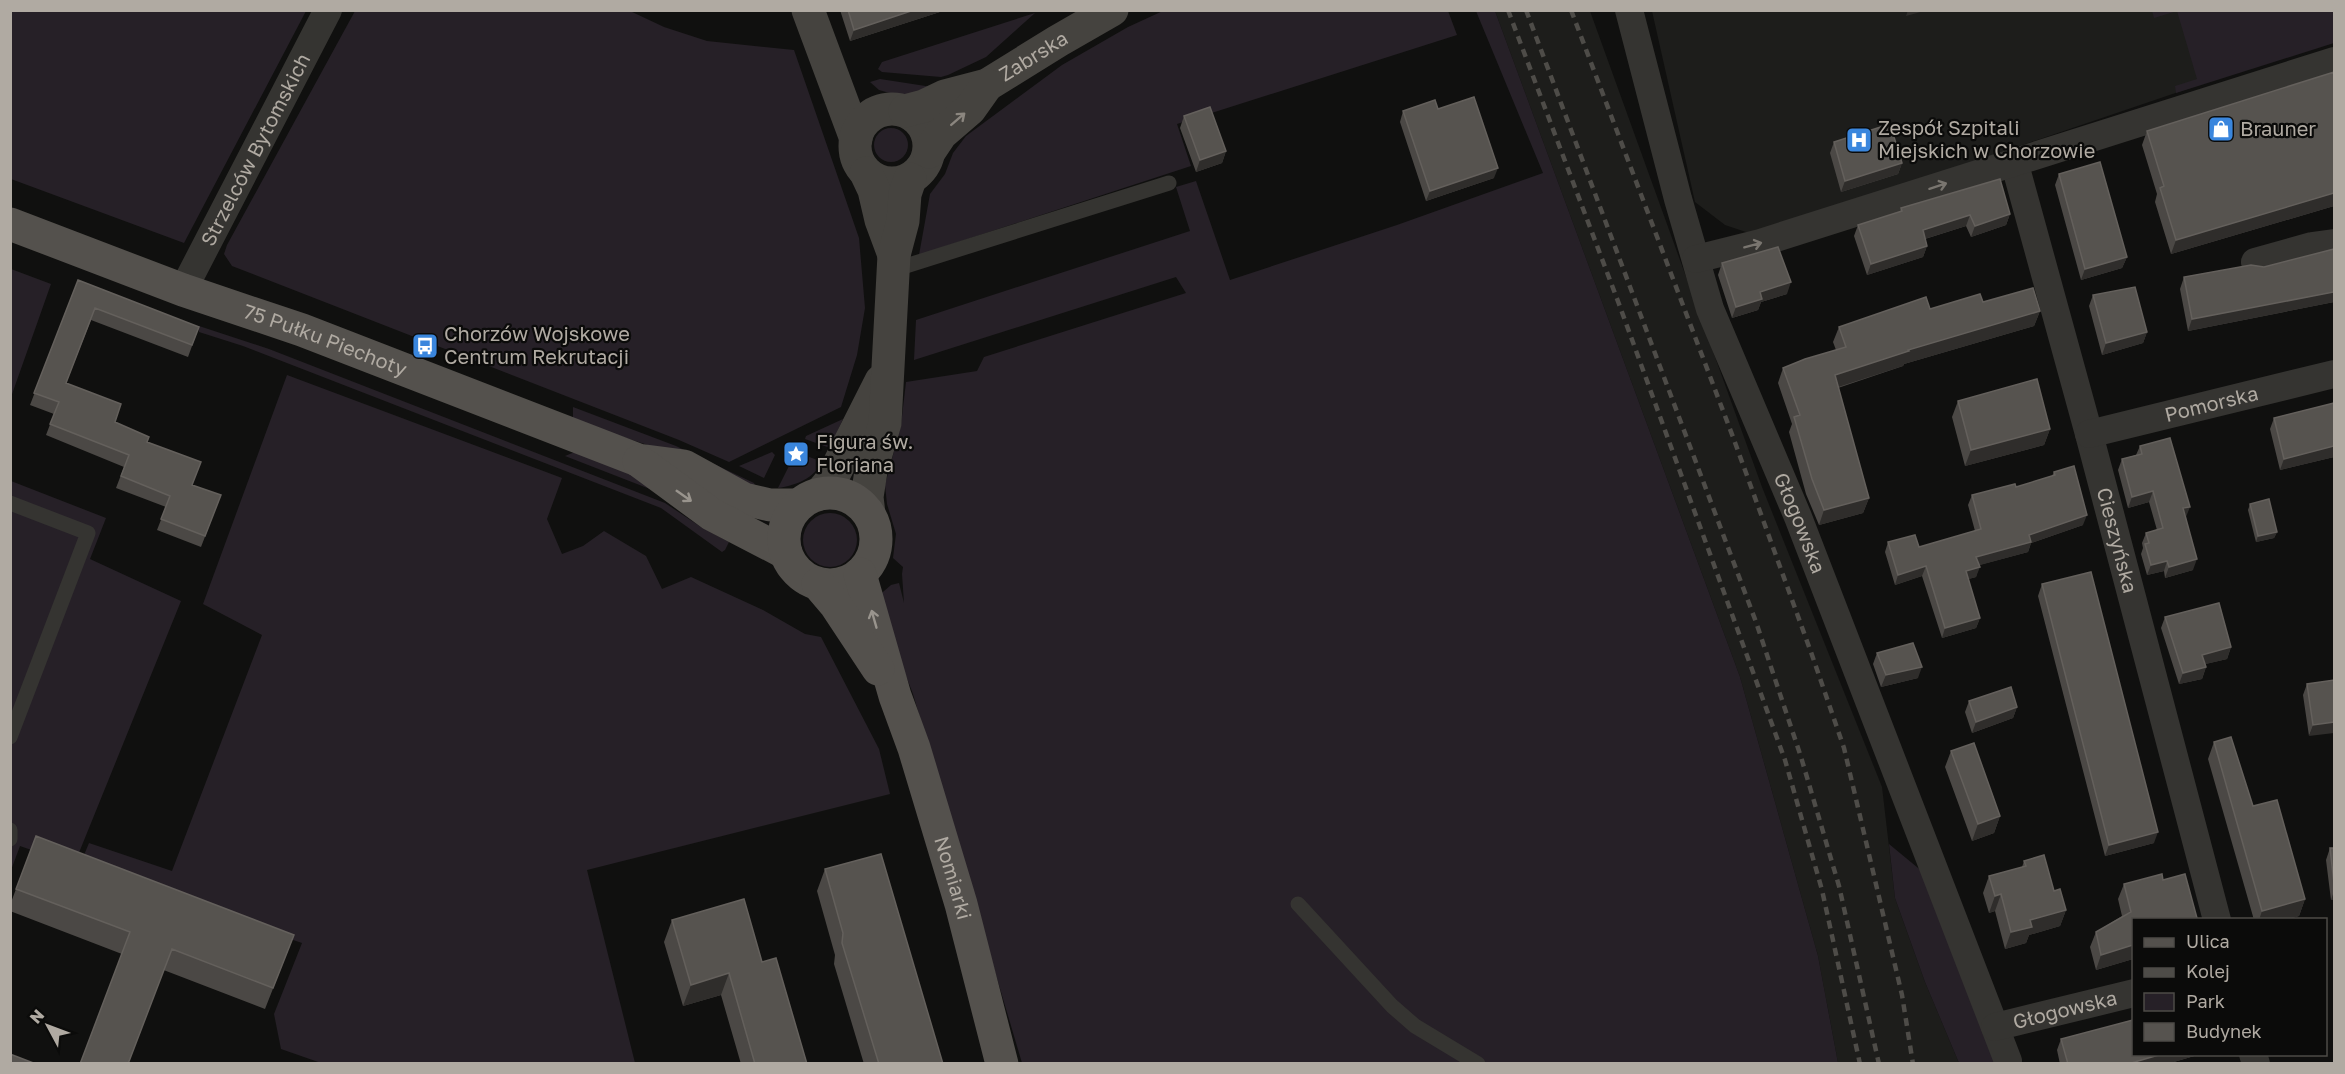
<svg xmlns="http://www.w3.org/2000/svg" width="2345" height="1074" viewBox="0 0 2345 1074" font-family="'Golos Text',sans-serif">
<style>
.built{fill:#1d1d1b}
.green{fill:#262027}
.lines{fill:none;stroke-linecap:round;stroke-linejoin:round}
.lane{stroke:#353431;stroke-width:15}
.street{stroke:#353431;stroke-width:28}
.secondary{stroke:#45433f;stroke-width:33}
.primary{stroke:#54514d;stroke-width:33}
.rail{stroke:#4e4c48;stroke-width:4.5;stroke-dasharray:8 6;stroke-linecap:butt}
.wall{fill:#4b4845}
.shaded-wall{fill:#2f2d2b}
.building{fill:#56534f;stroke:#64605c;stroke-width:1.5}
.oneway{stroke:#8b867f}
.oneway2{stroke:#79756f}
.oneway3{stroke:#99948d}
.labels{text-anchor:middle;stroke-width:4.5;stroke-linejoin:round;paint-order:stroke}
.street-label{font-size:20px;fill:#b0aaa2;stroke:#0b0b0a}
.poi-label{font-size:20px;fill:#b0aaa2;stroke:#0b0b0a;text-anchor:start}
</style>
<rect width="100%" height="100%" fill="#10100f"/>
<path class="built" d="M2334 10V39L1896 188 1752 234 1725 225 1695 202 1652 11Z
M1495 11H1590L1762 487 1882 787 1895 898 1925 982 1959 1063H1838L1818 956 1740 677Z"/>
<path class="green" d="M1165 10 1448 11 1457 35 1177 124 1191 166 919 255 930 194 945 174 953 153 966 136 1062 65 1128 27Z
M10 11 11 10 306 11 184 243 11 179Z
M355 11H630L664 27 707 41 794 50 859 238 865 308 857 355 841 407 729 462 679 440 232 266 224 254 227 245Z
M1476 11H1495L1740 677 1818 956 1838 1063H1022L913 694 876 598 891 585 899 583 904 603 902 574 903 567 893 558 896 534 887 504 885 485 901 425 906 382 977 371 984 357 1186 293 1176 277 914 360 916 320 1190 231 1176 187 1196 181 1230 280 1397 225 1543 173Z
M2152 11H2334V43L2176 93 2175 86 2197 79 2177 11 2154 18Z
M1035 13 986 57 948 75 941 77 882 72 878 69 882 62Z
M880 79 932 87 907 98 879 90 870 82Z
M874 145a17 17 0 1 1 34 0a17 17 0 1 1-34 0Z
M11 269 51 284 11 397Z
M199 326 269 349 665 503 701 527 729 542 725 550 722 552 661 508 243 346 199 332Z
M287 375 562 478 547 519 562 554 583 546 604 531 646 556 662 589 691 577 763 610 805 634 821 637 879 749 890 794 587 870 635 1063 324 1064 281 1049 274 1014 302 943 79 867 89 843 172 871 262 635 203 604Z
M573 407 676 446 754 483 757 490 682 456 573 421Z
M843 419 830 448 805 439 806 436Z
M577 451 612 464 673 498 565 456Z
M772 452 775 455 764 478 739 466Z
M801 454 823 462C812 479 797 485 778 488L793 458Z
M11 481 106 518 90 559 181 601 74 865 20 846 11 870Z
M803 540a27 27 0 1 1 54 0a27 27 0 1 1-54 0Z
M1889 844 1929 877 2000 1063H1959L1925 982 1895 898Z"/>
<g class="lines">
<path class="lane" d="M893 270 1169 183
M10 503 88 533 10 737
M10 830V839
M1298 904 1392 1006 1415 1026 1478 1064"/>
<g class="street">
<path id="s1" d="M1629 10 1678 199 1710 309 1798 517 2008 1061"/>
<path id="s2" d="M2014 161 2089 434 2217 920"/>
<path d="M1696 259 1760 243 2334 61"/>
<path d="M2255 262 2312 246 2334 243"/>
<path id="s3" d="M183 290 328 10"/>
<path id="s4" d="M2089 434 2334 374"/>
<path id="s5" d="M1995 1027 2134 993"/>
<path d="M2253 1054 2256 1064"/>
</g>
<g class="secondary">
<path d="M808 10 856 139"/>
<circle cx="892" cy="146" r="37"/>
<path id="s6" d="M905 111 924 106 945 96 987 85 1058 41 1112 10"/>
<path d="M929 152 941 134 970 109 987 85"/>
<path d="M866 173 874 190 881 220 894 255"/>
<path d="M820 494 830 482 881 381"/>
<path d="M869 514 867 497 871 471 885 423 894 255 903 221 905 194 910 179"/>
</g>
<g class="primary">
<path id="s7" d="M10 224 183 290 302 330 638 460 684 466 744 499 770 505H798"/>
<path d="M639 461 711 514 786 553"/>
<circle cx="830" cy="539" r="46"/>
<path id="s8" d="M860 574 895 696 914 748 961 904 1002 1064"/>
<path d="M818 584 835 604 878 669"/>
</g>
<path class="rail" d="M1508 10 1619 304 1785 760 1822 890 1860 1064
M1526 10 1756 622 1801 757 1839 886 1879 1064
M1571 10 1733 437 1812 655 1844 748 1902 995 1913 1064"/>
</g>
<path class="wall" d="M840 10H946L850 41Z
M2334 72V206L2171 254 2155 202 2157 194 2142 145 2147 131Z
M1438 109 1494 178 1426 201 1400 122 1403 111Z
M1184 116 1226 151 1222 163 1196 172 1180 128Z
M1834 142 1902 163 1898 174 1841 192 1830 153Z
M2059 174 2127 257 2122 268 2081 280 2055 185Z
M1901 208 2010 214 2006 225 1971 237 1966 226 1925 239 1927 246 1923 257 1867 275 1854 236 1858 225 1900 212Z
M2334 249V302L2188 331 2180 289 2184 277 2264 267Z
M1722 263 1787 294 1761 302 1758 310 1732 318 1718 275Z
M78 280 199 327 188 357 91 320 66 383 115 422 147 442 192 485 221 495 201 547 157 530 166 507 116 488 124 467 46 435 54 414 30 405Z
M2093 295 2147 332 2143 343 2102 355 2089 306Z
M1983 302 2040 311 2034 326 1904 364 1903 366 1838 388 1869 498 1863 513 1819 525 1806 494 1789 432 1792 424 1778 383 1783 368 1836 350 1833 342 1839 327 1930 309Z
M1958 401 2050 429 2044 445 1965 466 1952 417Z
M2334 403V457L2280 470 2270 429 2274 418Z
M2140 446 2186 517 2193 570 2165 578 2164 571 2147 575 2141 554 2143 548 2142 543 2146 533 2157 530 2149 502 2128 508 2118 470 2122 459 2136 455Z
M2054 472 2083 525 2031 543 2028 552 1979 565 1976 577 1968 579 1980 618 1976 628 1942 638 1922 576 1895 585 1885 552 1888 542 1919 547 1975 531 1968 505 1972 495 2016 487 2052 476Z
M2250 504 2277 532 2274 538 2256 542 2248 510Z
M2042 584 2154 843 2105 856 2038 596Z
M2165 617 2231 647 2227 659 2205 664 2206 667 2202 679 2179 684 2161 628Z
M1877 653 1918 678 1881 687 1873 664Z
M2334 680 2309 736 2303 695 2307 684Z
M1969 701 2017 707 2013 718 1972 733 1965 712Z
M2214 742 2253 806 2305 899 2299 916 2285 920H2254L2208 759Z
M1951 751 2000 816 1994 833 1972 841 1945 767Z
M36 836 294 935 265 1009 10 911V905Z
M2330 848H2334V900H2331L2326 860Z
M2024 861 2054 891 2066 910 2060 926 2029 935 2026 943 2005 949 1995 911 1989 913 1983 893 1989 876 2022 867Z
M825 869 943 1064H864L834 964 835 955 817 891Z
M2163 880 2197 918 2196 920H2133V959L2096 970 2090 947 2096 932 2122 916 2118 899 2124 884Z
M672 920 762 962 807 1064H741L721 995 683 1006 664 942Z
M2061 1039 2133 1054H2201L2167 1064H2060L2057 1050Z"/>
<path class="shaded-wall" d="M914 10H946L850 41 854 30Z
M1908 10H1928L1906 16Z
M1226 151 1222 163 1196 172 1200 160Z
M1902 163 1898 174 1841 192 1845 181Z
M1498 168 1494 178 1426 201 1430 191Z
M2334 193V206L2171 254 2176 240Z
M2010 214 2006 225 1971 237 1975 226Z
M1970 215 1966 226 1918 241 1923 230Z
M1927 246 1923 257 1867 275 1871 264Z
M2127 257 2122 268 2081 280 2085 269Z
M1791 282 1787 294 1761 302 1758 310 1732 318 1736 307 1760 292Z
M2334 292V302L2188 331 2192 319Z
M2040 311 2034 326 1904 364 1903 366 1829 390 1835 375 1908 350Z
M2147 332 2143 343 2102 355 2106 343Z
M2050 429 2044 445 1965 466 1971 450Z
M2334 446V457L2280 470 2284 459Z
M2153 491 2149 502 2128 508 2132 497Z
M1869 498 1863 513 1819 525 1824 510Z
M2190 507 2186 517 2183 508Z
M2087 515 2083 525 2031 543 2028 552 1973 567 1976 557 2029 535Z
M2277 532 2274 538 2256 542 2258 536Z
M2197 559 2193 570 2165 578 2169 567Z
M2167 561 2164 571 2147 575 2151 565Z
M1926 566 1922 576 1895 585 1898 575Z
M1980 567 1976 577 1962 581 1966 571Z
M1980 618 1976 628 1942 638 1945 628Z
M2231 647 2227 659 2198 666 2202 655Z
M1922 667 1918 678 1881 687 1886 675Z
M2206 667 2202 679 2179 684 2183 673Z
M2017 707 2013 718 1972 733 1976 722Z
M2334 722V733L2309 736 2313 725Z
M2000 816 1994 833 1972 841 1978 824Z
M2158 832 2154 843 2105 856 2109 845Z
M2334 891V900H2331Z
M2001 894 1995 911 1989 913 1995 896Z
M2305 899 2299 916 2285 920H2259L2262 911Z
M2066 910 2060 926 2029 935 2026 943 2005 949 2011 932 2030 920Z
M2133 944V959L2096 970 2101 955Z
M729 973 721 995 683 1006 691 985Z
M2162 1054H2201L2167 1064H2128Z"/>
<path class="building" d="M848 10H914L854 30Z
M2334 72V193L2176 240 2160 188 2164 186 2147 131Z
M1474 97 1498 168 1430 191 1403 111 1435 100 1438 109Z
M1210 107 1226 151 1200 160 1184 116Z
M1890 124 1902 163 1845 181 1834 142Z
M2100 162 2127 257 2085 269 2059 174Z
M2000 179 2010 214 1975 226 1970 215 1923 230 1927 246 1871 264 1858 225 1902 211 1901 208Z
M1778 247 1791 282 1760 292 1762 299 1736 307 1722 263Z
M2334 249V292L2192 319 2184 277 2251 265 2264 267Z
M78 280 199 327 192 345 95 308 66 383 121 404 115 422 149 437 147 442 201 462 192 485 221 495 205 536 161 519 170 496 121 476 129 455 50 424 59 402 34 393Z
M2135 287 2147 332 2106 343 2093 295Z
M2033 288 2040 311 1908 350 1909 351 1835 375 1869 498 1824 510 1812 479 1794 417 1800 415 1783 368 1805 359 1846 347 1839 327 1926 297 1930 309 1980 294 1983 302Z
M2037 379 2050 429 1971 450 1958 401Z
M2334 403V446L2284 459 2274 418Z
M2170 438 2190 507 2183 508 2197 559 2169 567 2167 561 2151 565 2145 544 2149 543 2146 533 2163 528 2153 491 2132 497 2122 459 2142 454 2140 446Z
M2074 466 2087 515 2029 535 2031 542 1976 557 1980 567 1966 571 1980 618 1945 628 1926 566 1898 575 1888 542 1915 535 1919 547 1981 529 1972 495 2015 484 2016 487 2055 475 2054 472Z
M2269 499 2277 532 2258 536 2250 504Z
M2091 572 2158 832 2109 845 2042 584Z
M2219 603 2231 647 2202 655 2206 667 2183 673 2165 617Z
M1913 643 1922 667 1886 675 1877 653Z
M2334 680V722L2313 725 2307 684Z
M2011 687 2017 707 1976 722 1969 701Z
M2231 737 2253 806 2277 800 2305 899 2262 911 2214 742Z
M1974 743 2000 816 1978 824 1951 751Z
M36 836 294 935 273 988 172 949 128 1064H80L130 932 16 889Z
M2330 848H2334V883Z
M881 854 943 1064H879L842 943 843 933 825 869Z
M2044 855 2054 891 2060 889 2066 910 2030 920 2032 927 2011 932 2001 894 1995 896 1989 876 2026 866 2024 861Z
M2162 874 2163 880 2185 874 2197 918 2193 920H2133V945L2101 955 2096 932 2131 912 2124 884Z
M744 899 762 962 776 958 807 1064H755L729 973 691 985 672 920Z
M2133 1020V1054H2162L2128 1064H2068L2061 1039Z
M10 1054 36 1064H10Z"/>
<defs><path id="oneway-shaft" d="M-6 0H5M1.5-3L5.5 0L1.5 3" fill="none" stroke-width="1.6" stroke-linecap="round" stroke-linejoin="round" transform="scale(1.5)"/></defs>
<use class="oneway" href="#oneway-shaft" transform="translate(958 119) rotate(-41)"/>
<g class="oneway2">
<use href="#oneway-shaft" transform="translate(1938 186) rotate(-18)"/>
<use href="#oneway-shaft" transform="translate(1753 245) rotate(-15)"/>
</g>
<g class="oneway3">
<use href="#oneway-shaft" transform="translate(684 496) rotate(35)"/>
<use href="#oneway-shaft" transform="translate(874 619) rotate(-106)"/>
</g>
<defs>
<symbol id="shop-square" viewBox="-11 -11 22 22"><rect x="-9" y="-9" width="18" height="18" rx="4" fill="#3a86dd" stroke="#0b0b0a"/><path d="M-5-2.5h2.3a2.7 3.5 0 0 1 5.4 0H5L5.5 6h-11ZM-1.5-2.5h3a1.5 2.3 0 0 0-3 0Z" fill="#fff"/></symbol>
<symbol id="hospital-square" viewBox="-11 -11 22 22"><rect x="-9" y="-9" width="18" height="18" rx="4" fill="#3a86dd" stroke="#0b0b0a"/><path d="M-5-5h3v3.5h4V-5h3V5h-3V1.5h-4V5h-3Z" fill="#fff"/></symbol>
<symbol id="bus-square" viewBox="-11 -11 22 22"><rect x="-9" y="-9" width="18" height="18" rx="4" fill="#3a86dd" stroke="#0b0b0a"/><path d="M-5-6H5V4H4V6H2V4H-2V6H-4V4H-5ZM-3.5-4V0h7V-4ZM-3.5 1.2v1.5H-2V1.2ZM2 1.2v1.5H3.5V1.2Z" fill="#fff"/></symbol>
<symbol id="sight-square" viewBox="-11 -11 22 22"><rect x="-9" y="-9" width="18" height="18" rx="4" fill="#3a86dd" stroke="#0b0b0a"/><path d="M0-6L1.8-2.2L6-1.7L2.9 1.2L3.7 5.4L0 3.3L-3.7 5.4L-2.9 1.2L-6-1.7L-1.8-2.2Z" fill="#fff"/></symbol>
</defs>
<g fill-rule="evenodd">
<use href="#shop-square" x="2206" y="114" width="30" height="30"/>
<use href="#hospital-square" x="1844" y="125" width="30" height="30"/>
<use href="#bus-square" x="410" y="331" width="30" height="30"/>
<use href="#sight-square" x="781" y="439" width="30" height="30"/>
</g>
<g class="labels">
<g class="street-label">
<text dy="7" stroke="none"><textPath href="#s6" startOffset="141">Zabrska</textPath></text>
<text dy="7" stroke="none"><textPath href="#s3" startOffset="158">Strzelców Bytomskich</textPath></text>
<text dy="7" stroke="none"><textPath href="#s7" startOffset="336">75 Pułku Piechoty</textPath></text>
<text dy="7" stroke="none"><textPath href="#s4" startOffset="126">Pomorska</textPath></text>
<text dy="7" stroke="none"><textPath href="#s1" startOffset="542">Głogowska</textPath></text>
<text dy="7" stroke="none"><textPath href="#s2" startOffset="393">Cieszyńska</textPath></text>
<text dy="7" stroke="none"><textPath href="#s8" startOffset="318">Nomiarki</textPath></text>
<text dy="7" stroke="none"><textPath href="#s5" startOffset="72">Głogowska</textPath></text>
</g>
<g class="poi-label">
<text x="1878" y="135">Zespół Szpitali<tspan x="1878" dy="23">Miejskich w Chorzowie</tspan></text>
<text x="2240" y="136">Brauner</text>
<text x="444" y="341">Chorzów Wojskowe<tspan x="444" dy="23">Centrum Rekrutacji</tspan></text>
<text x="816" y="449">Figura św.<tspan x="816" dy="23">Floriana</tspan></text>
</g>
</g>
<rect width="2345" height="1074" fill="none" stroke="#b0aaa2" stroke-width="24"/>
<rect x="2132" y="918" width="195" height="138" fill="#0b0b0a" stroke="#4d4b47" stroke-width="1.5"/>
<rect x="2144" y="938" width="30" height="9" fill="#54514d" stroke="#4d4b47" stroke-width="1.5"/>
<text x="2186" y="948" font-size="18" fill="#b0aaa2">Ulica</text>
<rect x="2144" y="968" width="30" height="9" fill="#4e4c48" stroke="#4d4b47" stroke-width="1.5"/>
<text x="2186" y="978" font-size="18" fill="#b0aaa2">Kolej</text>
<rect x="2144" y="993" width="30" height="18" fill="#262027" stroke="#4d4b47" stroke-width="1.5"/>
<text x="2186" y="1008" font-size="18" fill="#b0aaa2">Park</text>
<rect x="2144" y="1023" width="30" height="18" fill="#56534f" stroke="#4d4b47" stroke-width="1.5"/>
<text x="2186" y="1038" font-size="18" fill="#b0aaa2">Budynek</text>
<g transform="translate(48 1026) rotate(311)" stroke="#0b0b0a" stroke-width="4.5" paint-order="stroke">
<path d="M0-4.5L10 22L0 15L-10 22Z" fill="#b0aaa2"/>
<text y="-9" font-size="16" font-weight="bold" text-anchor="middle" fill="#b0aaa2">N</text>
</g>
</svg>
